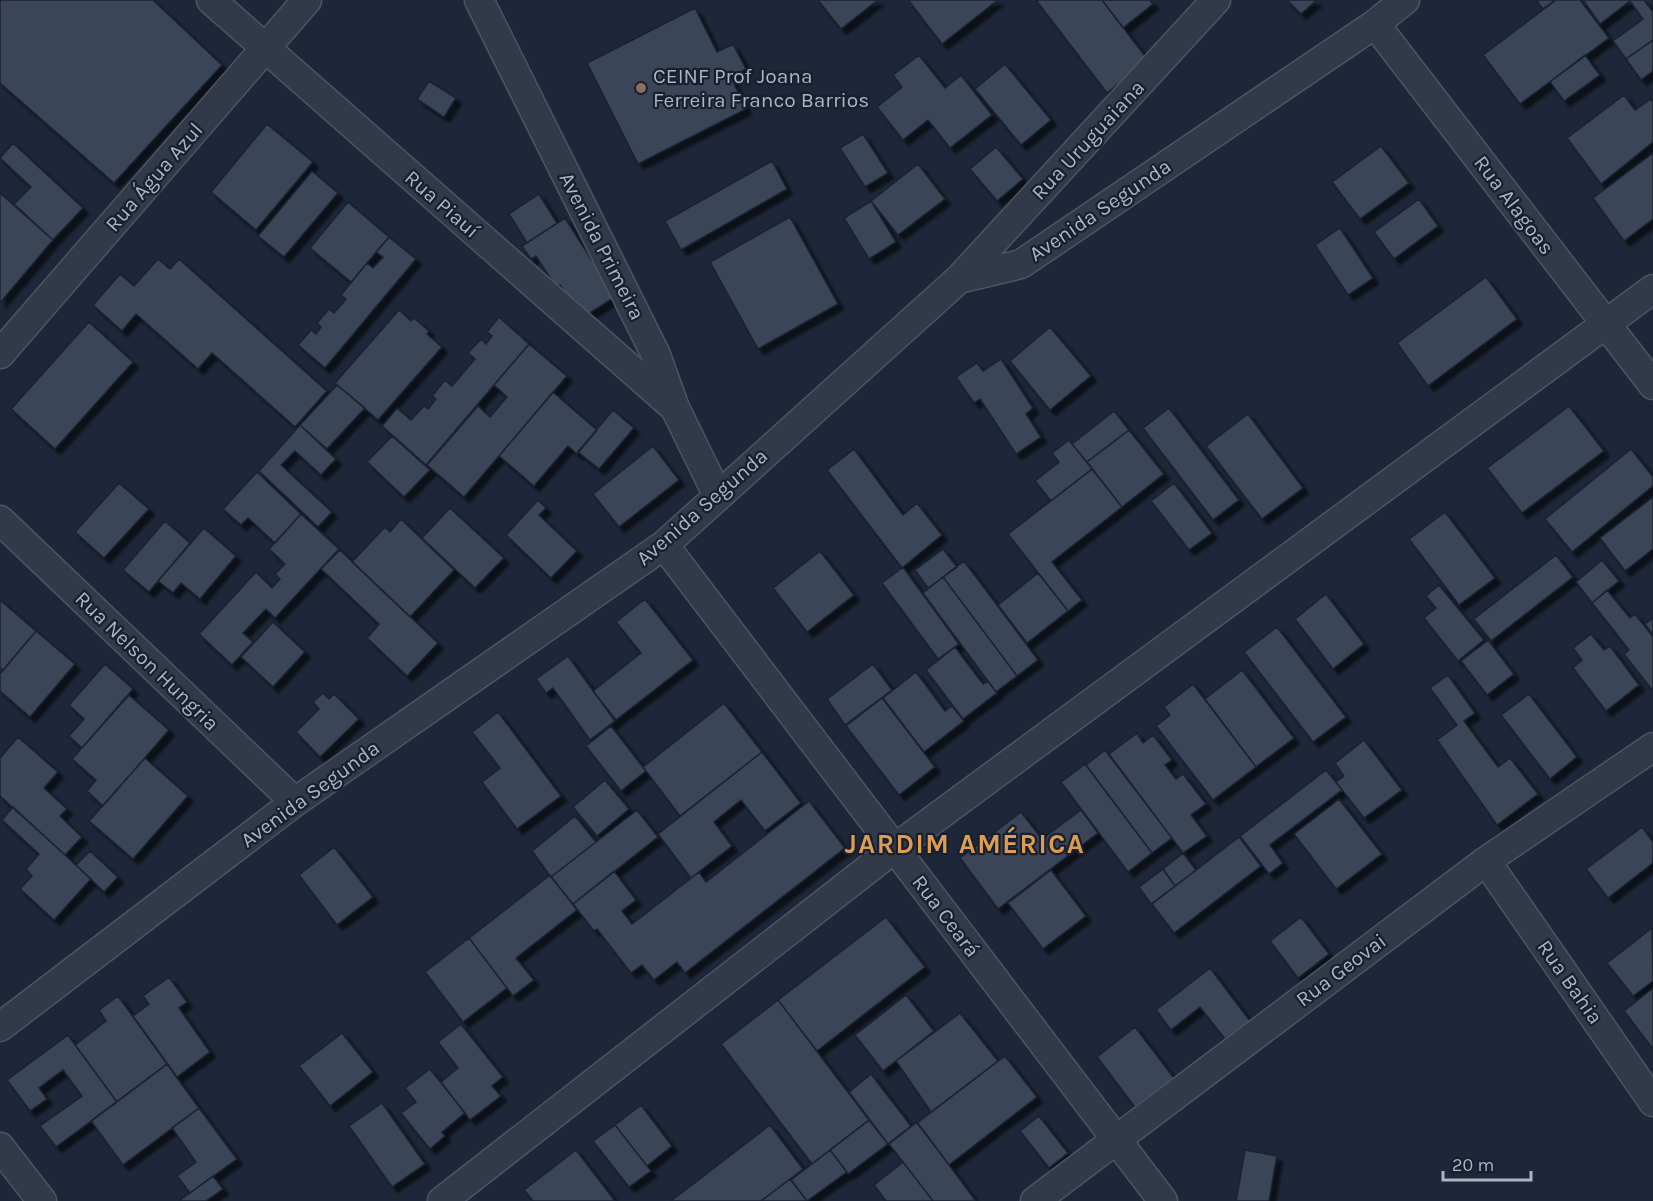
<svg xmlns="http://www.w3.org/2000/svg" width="1653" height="1201" viewBox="0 0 1653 1201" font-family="Karla,sans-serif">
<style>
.building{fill:#3a4459;stroke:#1a2130;stroke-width:1.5;filter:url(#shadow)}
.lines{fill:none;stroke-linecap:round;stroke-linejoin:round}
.minor-casing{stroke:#4d5464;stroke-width:31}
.minor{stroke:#323949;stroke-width:28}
.education-dot{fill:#8d6e63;stroke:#181f2e;stroke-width:2}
.labels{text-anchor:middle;stroke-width:4.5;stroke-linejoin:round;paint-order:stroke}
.poi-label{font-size:21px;fill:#acb4c6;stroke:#181f2e;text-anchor:start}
.street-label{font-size:21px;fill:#acb4c6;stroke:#181f2e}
.district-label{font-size:27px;font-weight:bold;letter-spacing:1.5px;fill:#dc9c52;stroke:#181f2e}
</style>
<defs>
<filter id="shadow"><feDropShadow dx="5.5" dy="5.5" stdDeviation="1.5" flood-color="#0009"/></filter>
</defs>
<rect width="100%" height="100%" fill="#1e2739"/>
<path class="building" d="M0 0H153L222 65 114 183 0 83Z
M818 0H878L841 29Z
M911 0H998L942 44 909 1Z
M1036 0H1102L1148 60 1107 93Z
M1102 0H1150L1153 4 1123 28Z
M1287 0H1317L1301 14Z
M1536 0H1555L1543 9Z
M1556 0H1580L1609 38 1520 104 1483 55Z
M1583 0H1644L1653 12V40L1626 59 1613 41 1643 19 1630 1 1600 24Z
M695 8 717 52 733 44 746 69 731 77 746 109 638 164 587 63Z
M1653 40V71L1641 80 1626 59Z
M919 55 945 88 961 75 992 115 950 148 928 120 903 140 877 107 902 87 893 75Z
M1585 55 1600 75 1564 101 1550 82Z
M1005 64 1051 120 1021 145 975 89Z
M429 81 456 98 444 117 417 99Z
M1624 95 1635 110 1651 99 1653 102V142L1601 184 1567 138Z
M267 124 313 162 256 230 211 192Z
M863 134 888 173 865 187 840 148Z
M13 143 83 208 53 240 14 204 31 187 0 158Z
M1381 146 1409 183 1360 219 1332 182Z
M996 147 1023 179 997 201 970 169Z
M1653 153V219L1624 241 1593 198Z
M772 161 787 189 681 250 665 221Z
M918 164 945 199 898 235 871 201Z
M312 171 338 193 284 257 258 236Z
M0 193 53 240 0 303Z
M539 194 557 223 527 243 509 214Z
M1419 199 1438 226 1394 259 1374 232Z
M871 201 896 242 869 259 844 218Z
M348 202 389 237 351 282 310 248Z
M790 217 838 304 758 349 710 262Z
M565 218 615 297 582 318 560 285 556 287 536 256 531 259 522 246Z
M1340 228 1373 278 1348 295 1315 245Z
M389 237 416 259 325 368 298 345 311 330 316 334 321 327 317 323 329 309 334 313 346 299 341 295 367 263 373 268 383 257 376 252Z
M158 259 170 269 179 259 327 391 295 427 212 353 198 369 136 314 122 331 93 305 120 274 134 286Z
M1486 277 1517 319 1428 386 1397 343Z
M399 310 411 321 414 318 429 331 427 334 442 347 378 420 335 383Z
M499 317 529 344 426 465 382 426 397 408 411 420 424 406 428 409 436 399 432 396 445 380 452 386 475 359 468 353 481 339 486 344 492 336 487 332Z
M89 322 133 362 55 449 11 409Z
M1050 327 1091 376 1050 410 1010 361Z
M529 344 567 376 464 497 427 465 478 406 490 417 507 397 494 385Z
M1001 359 1033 408 1026 414 1041 437 1016 454 980 399 974 403 956 377 977 363 983 371Z
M337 385 365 408 327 449 300 425Z
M553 392 597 430 577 454 568 446 534 486 499 456Z
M1569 406 1604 451 1522 513 1487 468Z
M1169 408 1239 500 1213 520 1143 428Z
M613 410 634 428 599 469 578 452Z
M1114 411 1129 430 1087 462 1072 444Z
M1248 414 1303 488 1262 519 1206 446Z
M300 425 336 459 321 475 295 451 281 465 332 512 318 527 259 471Z
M1129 430 1164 474 1122 507 1087 462Z
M392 436 430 470 404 497 367 462Z
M1069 440 1092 469 1051 501 1035 481 1059 462 1052 453Z
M653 446 679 480 619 527 593 494Z
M854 449 903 515 917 503 942 535 902 568 827 470Z
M1631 449 1653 477V486L1572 552 1545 519Z
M1092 469 1122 507 1052 562 1082 600 1068 611 1008 534Z
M257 472 301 514 275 543 248 518 241 525 223 509Z
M119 483 149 509 104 558 75 532Z
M1174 483 1212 533 1189 550 1151 501Z
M1653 497V549L1625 571 1600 538Z
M538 500 546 508 539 515 577 551 551 578 506 535Z
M450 508 504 558 475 588 422 538Z
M1445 512 1495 578 1459 605 1409 539Z
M301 514 339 549 275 618 266 609 243 633 253 642 232 665 199 634 256 572 272 588 280 579 275 574 285 564 269 549Z
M401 519 454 570 410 617 352 562 385 527 390 532Z
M165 521 190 543 149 592 123 570Z
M204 528 236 556 200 599 181 583 173 593 158 581Z
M943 549 957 567 928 588 915 570Z
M340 550 438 643 407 676 367 638 379 624 321 569Z
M820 551 854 595 807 632 773 588Z
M1556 555 1573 577 1491 641 1474 619Z
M1602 560 1619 581 1592 603 1576 582Z
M964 561 1038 660 1017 676 943 577Z
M903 567 959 644 938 659 882 583Z
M1038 573 1068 611 1027 643 998 605Z
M943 577 1017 676 996 692 923 593Z
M1439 585 1484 640 1458 661 1424 618 1436 608 1426 596Z
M1607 590 1630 618 1635 614 1653 637V691L1624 654 1629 650 1592 603Z
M1326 594 1364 644 1333 669 1295 619Z
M645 599 693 660 616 720 593 691 641 653 616 622Z
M0 600 36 631 3 670 0 668Z
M1653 618V635L1645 624Z
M273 622 305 652 273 687 241 657Z
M1277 627 1346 717 1313 742 1244 652Z
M36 631 75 664 30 717 0 691V674Z
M1591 634 1604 650 1610 646 1639 685 1606 711 1573 668 1582 660 1573 648Z
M1488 640 1514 674 1487 695 1461 661Z
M955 647 983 684 988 681 997 693 963 719 926 670Z
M568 656 615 721 590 740 553 688 546 693 536 679Z
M105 664 133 689 82 748 69 736 84 719 69 705Z
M873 664 892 690 845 725 827 699Z
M1242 670 1294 738 1256 767 1205 699Z
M916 672 945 711 952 706 964 721 924 752 883 698Z
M1448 675 1475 713 1464 721 1498 767 1510 758 1538 794 1497 825 1437 740 1457 725 1430 688Z
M1193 684 1256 767 1213 800 1156 726 1170 715 1164 707Z
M323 693 329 699 334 694 359 719 320 757 296 732 319 709 313 702Z
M1529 694 1577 757 1550 779 1501 715Z
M129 695 169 730 103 806 87 791 96 780 72 759Z
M882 698 935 767 899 795 846 726Z
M724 703 762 752 680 816 643 767Z
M498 712 561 796 517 829 482 782 500 768 472 732Z
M611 726 646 771 621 791 586 746Z
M1137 733 1143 743 1153 735 1172 760 1165 765 1176 779 1183 774 1206 804 1191 815 1207 836 1183 853 1109 754Z
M18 737 58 772 44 788 67 809 60 816 82 837 65 855 0 796V758Z
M1364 740 1402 790 1364 818 1336 782 1344 776 1335 763Z
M1105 750 1172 838 1152 853 1086 765Z
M762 752 801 803 765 831 741 800 714 822 732 846 691 878 658 834Z
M145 758 188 796 133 859 89 821Z
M1085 764 1152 853 1128 872 1061 782Z
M1326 770 1342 790 1270 845 1283 863 1269 874 1240 836Z
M605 780 629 809 597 836 573 807Z
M1339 799 1382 854 1336 889 1294 834Z
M809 801 845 848 685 973 677 962 654 980 642 965 631 973 597 929 594 931 573 904 614 871 636 900 622 911 632 924 699 872 706 882Z
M13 807 91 879 54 920 20 889 32 876 26 869 39 854 2 820Z
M637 810 658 837 573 904 551 877Z
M1081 810 1098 833 998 909 960 858 1021 812 1042 839Z
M575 816 596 842 551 877 532 851Z
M1642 827 1653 842V863L1608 898 1586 869Z
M1239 837 1261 866 1174 933 1152 904Z
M334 847 373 897 337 925 299 875Z
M90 851 118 877 104 892 76 865Z
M1183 853 1196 870 1175 886 1163 869Z
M1163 869 1175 886 1151 904 1139 887Z
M1051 870 1086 916 1043 949 1008 903Z
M550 875 577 910 516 958 534 980 513 996 469 938Z
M886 917 925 967 817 1051 778 1000Z
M1301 917 1329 954 1298 978 1270 941Z
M1652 928 1653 981 1633 996 1607 963Z
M469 938 507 988 463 1022 425 972Z
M1210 968 1250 1021 1225 1039 1200 1007 1171 1030 1156 1010Z
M169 977 187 1002 179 1008 210 1052 177 1077 133 1016 149 1004 143 996Z
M1653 988V1049L1624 1011Z
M906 995 934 1031 883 1071 855 1035Z
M118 996 167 1064 117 1102 75 1045 106 1021 99 1010Z
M778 1000 869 1120 812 1164 721 1044Z
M960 1013 998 1061 931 1112 896 1061Z
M461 1024 503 1077 492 1086 501 1096 470 1120 441 1082 458 1068 438 1042Z
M1135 1027 1174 1078 1135 1107 1097 1057Z
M342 1033 373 1072 330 1106 299 1066Z
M68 1035 117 1102 56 1147 40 1126 82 1096 63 1070 39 1088 47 1099 30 1111 7 1080Z
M1005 1056 1037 1097 949 1165 917 1123Z
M167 1064 199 1108 123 1165 91 1121Z
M430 1069 465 1113 442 1132 445 1136 430 1149 401 1113 416 1102 405 1088Z
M871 1074 911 1126 888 1144 849 1092Z
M382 1103 425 1164 392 1187 349 1126Z
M641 1105 672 1146 647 1166 615 1125Z
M199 1108 237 1159 190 1193 177 1176 196 1162 172 1128Z
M1039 1116 1068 1153 1049 1168 1020 1131Z
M869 1120 888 1144 848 1174 830 1150Z
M917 1122 976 1201H933L889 1144Z
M615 1125 651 1171 629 1187 593 1141Z
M770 1125 803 1169 790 1179 761 1201H671Z
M576 1150 615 1201H533L524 1190Z
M830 1150 847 1172 807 1201 791 1180Z
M1245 1150 1277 1156 1269 1201H1236Z
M903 1162 933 1201H886L874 1185Z
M213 1176 223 1189 206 1201H179Z
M790 1179 807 1201H761Z"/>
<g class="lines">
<defs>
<path id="minor" d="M211 0 675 408
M479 0 656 355 675 408 718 496
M1375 24 1653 385
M959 279 1021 264 1375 24 1405 0
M0 354 307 0
M0 520 295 802
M664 545 1163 1201
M1486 861 1653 1102
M0 1027 295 802 664 545 959 279 1216 0
M0 1147 42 1201
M442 1201 895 848 1653 289
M1035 1201 1486 861 1653 747"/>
</defs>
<use href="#minor" class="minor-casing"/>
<use href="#minor" class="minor"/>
</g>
<circle class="education-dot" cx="641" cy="88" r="6"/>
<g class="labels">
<g class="poi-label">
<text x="653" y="83">CEINF Prof Joana<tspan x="653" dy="24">Ferreira Franco Barrios</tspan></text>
</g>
<g class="street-label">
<text transform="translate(1088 140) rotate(-47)" y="7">Rua Uruguaiana</text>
<text transform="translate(154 177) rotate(-49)" y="7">Rua Água Azul</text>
<text transform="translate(442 204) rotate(41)" y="7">Rua Piauí</text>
<text transform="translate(1514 205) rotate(53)" y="7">Rua Alagoas</text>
<text transform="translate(1100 210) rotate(-34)" y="7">Avenida Segunda</text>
<text transform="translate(602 246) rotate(63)" y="7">Avenida Primeira</text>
<text transform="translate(702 507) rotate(-41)" y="7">Avenida Segunda</text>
<text transform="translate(147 661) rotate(44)" y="7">Rua Nelson Hungria</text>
<text transform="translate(310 794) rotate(-36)" y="7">Avenida Segunda</text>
<text transform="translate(946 916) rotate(53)" y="7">Rua Ceará</text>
<text transform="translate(1341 970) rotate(-37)" y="7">Rua Geovai</text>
<text transform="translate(1570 982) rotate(55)" y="7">Rua Bahia</text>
</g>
<g class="district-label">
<text x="965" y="853">JARDIM AMÉRICA</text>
</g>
</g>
<path d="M1443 1171v9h88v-9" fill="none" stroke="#acb4c6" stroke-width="3"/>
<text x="1452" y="1171" font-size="18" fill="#acb4c6" stroke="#181f2e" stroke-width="4.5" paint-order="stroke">20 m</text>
</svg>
